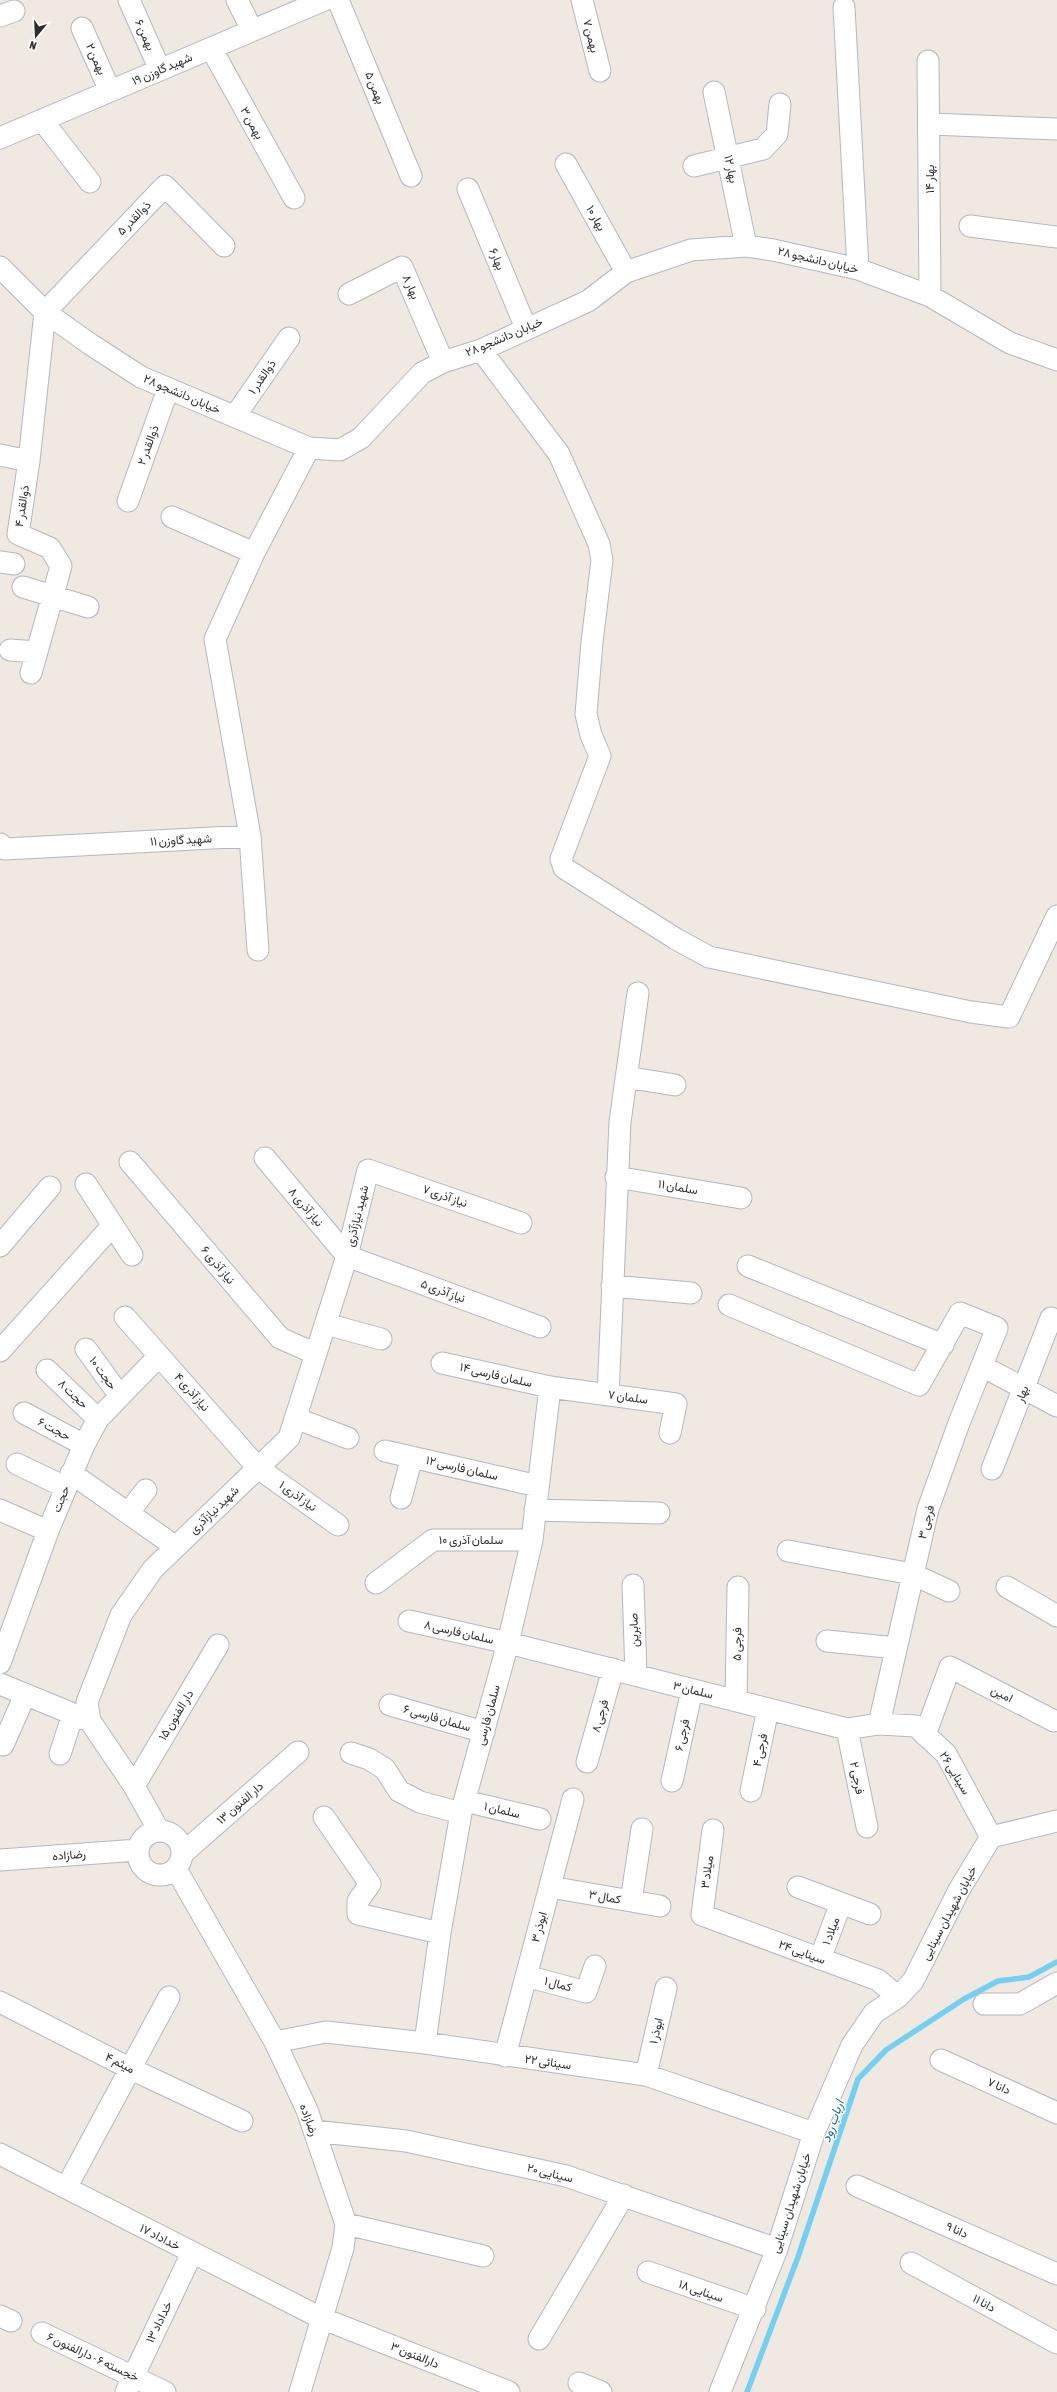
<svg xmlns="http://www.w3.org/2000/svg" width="1057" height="2392" viewBox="0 0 1057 2392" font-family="'Asap Condensed',Vazirmatn,sans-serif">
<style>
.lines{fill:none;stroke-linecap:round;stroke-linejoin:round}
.stream{stroke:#75cff0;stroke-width:5.5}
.minor-casing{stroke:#b4b7c1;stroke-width:23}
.minor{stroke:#fff;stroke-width:21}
.labels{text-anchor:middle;stroke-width:3;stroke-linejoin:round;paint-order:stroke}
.street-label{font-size:12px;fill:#2e2e2e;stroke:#fff}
.water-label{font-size:13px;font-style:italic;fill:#0d6fa3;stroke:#fff}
</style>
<rect width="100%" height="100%" fill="#efe9e1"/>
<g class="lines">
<path class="stream" d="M747 2392 798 2257 858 2079 886 2050 964 1999 998 1981 1029 1977 1057 1962"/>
<defs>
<path id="minor" d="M129 0 160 70
M237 0 252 30
M338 0 411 176
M582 0 600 71
M844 7 858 269
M0 16 14 11
M82 28 110 91
M211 48 294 198
M928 61 930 296
M714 92 746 246
M42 120 90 182
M930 124 1057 129
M0 138 324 0
M566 164 626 272
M694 166 763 149 777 134 780 104
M468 189 526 328
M970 226 1057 237
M0 267 45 312 90 344 141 377 309 448 340 450 361 438 422 373 443 362 481 350 588 301 626 272 691 250 746 246 773 250 858 269 930 296 1010 343 1057 360
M349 294 402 267 443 362
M481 350 559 454 599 544 602 560 592 642 586 714 591 735 600 756 561 859 564 868 676 939 709 957 971 1012 1009 1017 1057 916
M235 416 289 338
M0 455 29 461
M128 501 168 389
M172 517 254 553
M0 562 14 564
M23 587 88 607
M10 650 37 652
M31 673 61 566 50 548 18 534 29 461 45 312 165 186 224 246
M250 836 215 639 254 553 309 448
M0 844 5 849 250 836 258 950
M626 1077 675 1085
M265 1158 347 1256 540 1327
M130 1162 280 1338 316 1354
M616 1177 741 1198
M86 1184 132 1255
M0 1246 50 1187
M748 1266 943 1345
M612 1286 691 1293
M729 1305 919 1385 960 1313 997 1328 959 1423 928 1509 879 1724
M125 1317 258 1468 338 1525
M326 1324 381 1339
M86 1349 120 1396
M0 1351 113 1225
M442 1363 550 1387 676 1404 670 1433
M982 1366 1057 1406
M47 1370 98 1419
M608 1395 620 1122 638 993
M24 1413 84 1445
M295 1418 348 1438
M385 1451 538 1486
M17 1464 65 1487
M992 1469 1051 1318
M71 1473 176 1547
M401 1498 412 1457
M0 1510 48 1531
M535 1510 659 1513
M128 1513 146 1490
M788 1551 912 1574 949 1591
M376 1583 433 1540H532
M633 1585 636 1675
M1007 1587 1057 1616
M409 1621 508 1643 847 1729 879 1724 916 1726 946 1754 991 1837
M827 1641 896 1648
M0 1663 48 1531 84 1445 98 1419 159 1356
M0 1684 90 1721
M736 1700 738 1587
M390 1705 484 1732
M847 1729 867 1827
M925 1735 950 1667 1054 1721
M3 1745 25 1695
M351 1753 369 1759 385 1769 399 1791 420 1802 461 1813
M60 1754 73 1714
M587 1762 613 1669
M672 1781 692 1690
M134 1786 218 1645
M751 1791 768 1709
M465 1801 540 1819
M324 1817 370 1884 358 1901V1914L440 1933
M713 1830 702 1915 878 1980 898 1997
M159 1831 134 1786 90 1721 87 1702 121 1615 153 1569 289 1438 347 1256 368 1170 521 1223
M138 1853a22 22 0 1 1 44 0a22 22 0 1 1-44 0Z
M182 1854 298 1752
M0 1860 138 1850
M176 1869 275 2042 307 2110 346 2224 343 2248 300 2392
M550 1887 660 1906
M798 1887 870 1914
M631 1901 642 1829
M820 1959 841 1903
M526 1976 586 1992 595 1966
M0 2002 131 2069 242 2121
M984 2004H1020L1057 1983
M275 2042 326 2032 425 2043 646 2075 814 2133
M425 2043 440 1933 461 1813 508 1643 532 1540 550 1387
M505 2056 573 1799
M941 2060 1057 2113
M646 2075 666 1988
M314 2131 406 2141 566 2176 777 2249
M0 2154 321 2318 509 2392
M857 2186 1057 2274
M66 2188 169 1997
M346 2224 483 2256
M911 2263 1057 2343
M648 2272 755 2309
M0 2316 11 2321
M42 2333 165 2392
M539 2339 624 2195
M579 2383 601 2392
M126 2392 192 2253
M720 2392 777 2249 814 2133 852 2045 874 2013 898 1997 913 1981 959 1890 991 1837 1057 1821"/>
</defs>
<use href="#minor" class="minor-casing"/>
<use href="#minor" class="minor"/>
</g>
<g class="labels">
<g class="street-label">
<text transform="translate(145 35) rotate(66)" y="4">بهمن ۶</text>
<text transform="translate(591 36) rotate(76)" y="4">بهمن ۷</text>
<text transform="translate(96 59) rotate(66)" y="4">بهمن ۲</text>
<text transform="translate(162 69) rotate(-23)" y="4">شهید گاوزن ۱۹</text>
<text transform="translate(375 88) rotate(68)" y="4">بهمن ۵</text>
<text transform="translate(252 123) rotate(61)" y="4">بهمن ۳</text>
<text transform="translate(731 169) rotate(78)" y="4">بهار ۱۲</text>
<text transform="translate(930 179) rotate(-90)" y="4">بهار ۱۴</text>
<text transform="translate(134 218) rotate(-46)" y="4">ذوالقدر ۵</text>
<text transform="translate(596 218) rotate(61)" y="4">بهار ۱۰</text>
<text transform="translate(497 259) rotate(67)" y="4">بهار۶</text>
<text transform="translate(818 260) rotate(13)" y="4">خیابان دانشجو ۲۸</text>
<text transform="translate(411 287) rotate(66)" y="4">بهار ۸</text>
<text transform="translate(504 337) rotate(-23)" y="4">خیابان دانشجو ۲۸</text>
<text transform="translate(262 377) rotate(-55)" y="4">ذوالقدر ۱</text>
<text transform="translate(182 394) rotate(23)" y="4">خیابان دانشجو ۲۸</text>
<text transform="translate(148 445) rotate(-70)" y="4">ذوالقدر ۲</text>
<text transform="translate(22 506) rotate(-81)" y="4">ذوالقدر ۴</text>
<text transform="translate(181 840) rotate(-3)" y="4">شهید گاوزن ۱۱</text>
<text transform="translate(678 1187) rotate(10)" y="4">سلمان ۱۱</text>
<text transform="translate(445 1196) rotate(19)" y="4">نیاز آذری ۷</text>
<text transform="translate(306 1207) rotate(50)" y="4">نیاز آذری ۸</text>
<text transform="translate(357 1216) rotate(-76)" y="4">شهید نیازآذری</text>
<text transform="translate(218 1265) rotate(50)" y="4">نیاز آذری ۶</text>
<text transform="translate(443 1291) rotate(20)" y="4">نیاز آذری ۵</text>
<text transform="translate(103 1373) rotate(54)" y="4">حجت ۱۰</text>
<text transform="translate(496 1375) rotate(13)" y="4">سلمان فارسی ۱۴</text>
<text transform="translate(192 1392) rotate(49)" y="4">نیاز آذری ۴</text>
<text transform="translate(73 1394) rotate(44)" y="4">حجت ۸</text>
<text transform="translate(1022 1394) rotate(-69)" y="4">بهار</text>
<text transform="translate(628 1397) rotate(8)" y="4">سلمان ۷</text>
<text transform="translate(54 1429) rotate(28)" y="4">حجت ۶</text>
<text transform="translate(462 1468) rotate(13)" y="4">سلمان فارسی ۱۲</text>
<text transform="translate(298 1496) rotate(36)" y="4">نیاز آذری ۱</text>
<text transform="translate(61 1499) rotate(-68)" y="4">حجت</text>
<text transform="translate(214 1510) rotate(-44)" y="4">شهید نیازآذری</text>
<text transform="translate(926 1522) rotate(-75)" y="4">فرجی ۳</text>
<text x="471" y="1544">سلمان آذری ۱۰</text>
<text transform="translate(634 1630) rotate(-92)" y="4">صابرین</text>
<text transform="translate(459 1632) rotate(13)" y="4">سلمان فارسی ۸</text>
<text transform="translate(737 1644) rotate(-89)" y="4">فرجی ۵</text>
<text transform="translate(693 1690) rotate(14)" y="4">سلمان ۳</text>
<text transform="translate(1002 1694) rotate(27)" y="4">امین</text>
<text transform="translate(176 1715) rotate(-59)" y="4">دار الفنون ۱۵</text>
<text transform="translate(488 1715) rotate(-75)" y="4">سلمان فارسی</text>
<text transform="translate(600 1716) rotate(-74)" y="4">فرجی ۸</text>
<text transform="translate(437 1718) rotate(16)" y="4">سلمان فارسی ۶</text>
<text transform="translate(682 1735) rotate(-78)" y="4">فرجی ۶</text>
<text transform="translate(760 1750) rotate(-78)" y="4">فرجی ۴</text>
<text transform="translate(955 1773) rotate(59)" y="4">سینایی ۲۶</text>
<text transform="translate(857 1778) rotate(79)" y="4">فرجی ۲</text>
<text transform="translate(240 1803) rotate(-41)" y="4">دار الفنون ۱۳</text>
<text transform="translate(502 1810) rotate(13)" y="4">سلمان ۱</text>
<text transform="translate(69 1855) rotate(-4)" y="4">رضازاده</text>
<text transform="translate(707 1872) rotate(-82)" y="4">میلاد ۳</text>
<text transform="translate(605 1897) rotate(10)" y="4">کمال ۳</text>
<text transform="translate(949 1913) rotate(-62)" y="4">خیابان شهیدان سینایی</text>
<text transform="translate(539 1927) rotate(-75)" y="4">ابوذر ۳</text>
<text transform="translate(831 1931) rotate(-69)" y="4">میلاد ۱</text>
<text transform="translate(802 1952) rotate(20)" y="4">سینایی ۲۴</text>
<text transform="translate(558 1984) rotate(15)" y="4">کمال ۱</text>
<text transform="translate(656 2031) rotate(-77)" y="4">ابوذر ۱</text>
<text transform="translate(548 2062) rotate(8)" y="4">سینائی ۲۲</text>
<text transform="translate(120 2063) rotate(27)" y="4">میثم ۴</text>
<text transform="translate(999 2086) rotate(24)" y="4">دانا ۷</text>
<text transform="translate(309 2120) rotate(70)" y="4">رضازاده</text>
<text transform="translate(550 2173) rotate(14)" y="4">سینایی ۲۰</text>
<text transform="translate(791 2203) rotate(-72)" y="4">خیابان شهیدان سینایی</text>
<text transform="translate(957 2230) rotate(24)" y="4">دانا ۹</text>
<text transform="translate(160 2237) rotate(27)" y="4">خداداد ۱۷</text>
<text transform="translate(701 2291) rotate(19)" y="4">سینایی ۱۸</text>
<text transform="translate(984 2303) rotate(29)" y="4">دانا ۱۱</text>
<text transform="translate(159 2322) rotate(-64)" y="4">خداداد ۱۳</text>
<text transform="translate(415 2355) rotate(22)" y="4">دارالفنون ۳</text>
<text transform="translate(93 2357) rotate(25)" y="4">خجسته ۶ - دارالفنون ۶</text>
</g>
<g class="water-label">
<text transform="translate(832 2121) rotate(-71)" y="5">ارباب رود</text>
</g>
</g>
<g transform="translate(36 36) rotate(198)" stroke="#ffffff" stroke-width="3" paint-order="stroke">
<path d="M0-3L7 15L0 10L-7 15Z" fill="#2e2e2e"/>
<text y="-6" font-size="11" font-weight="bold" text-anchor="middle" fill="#2e2e2e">N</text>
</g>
</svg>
